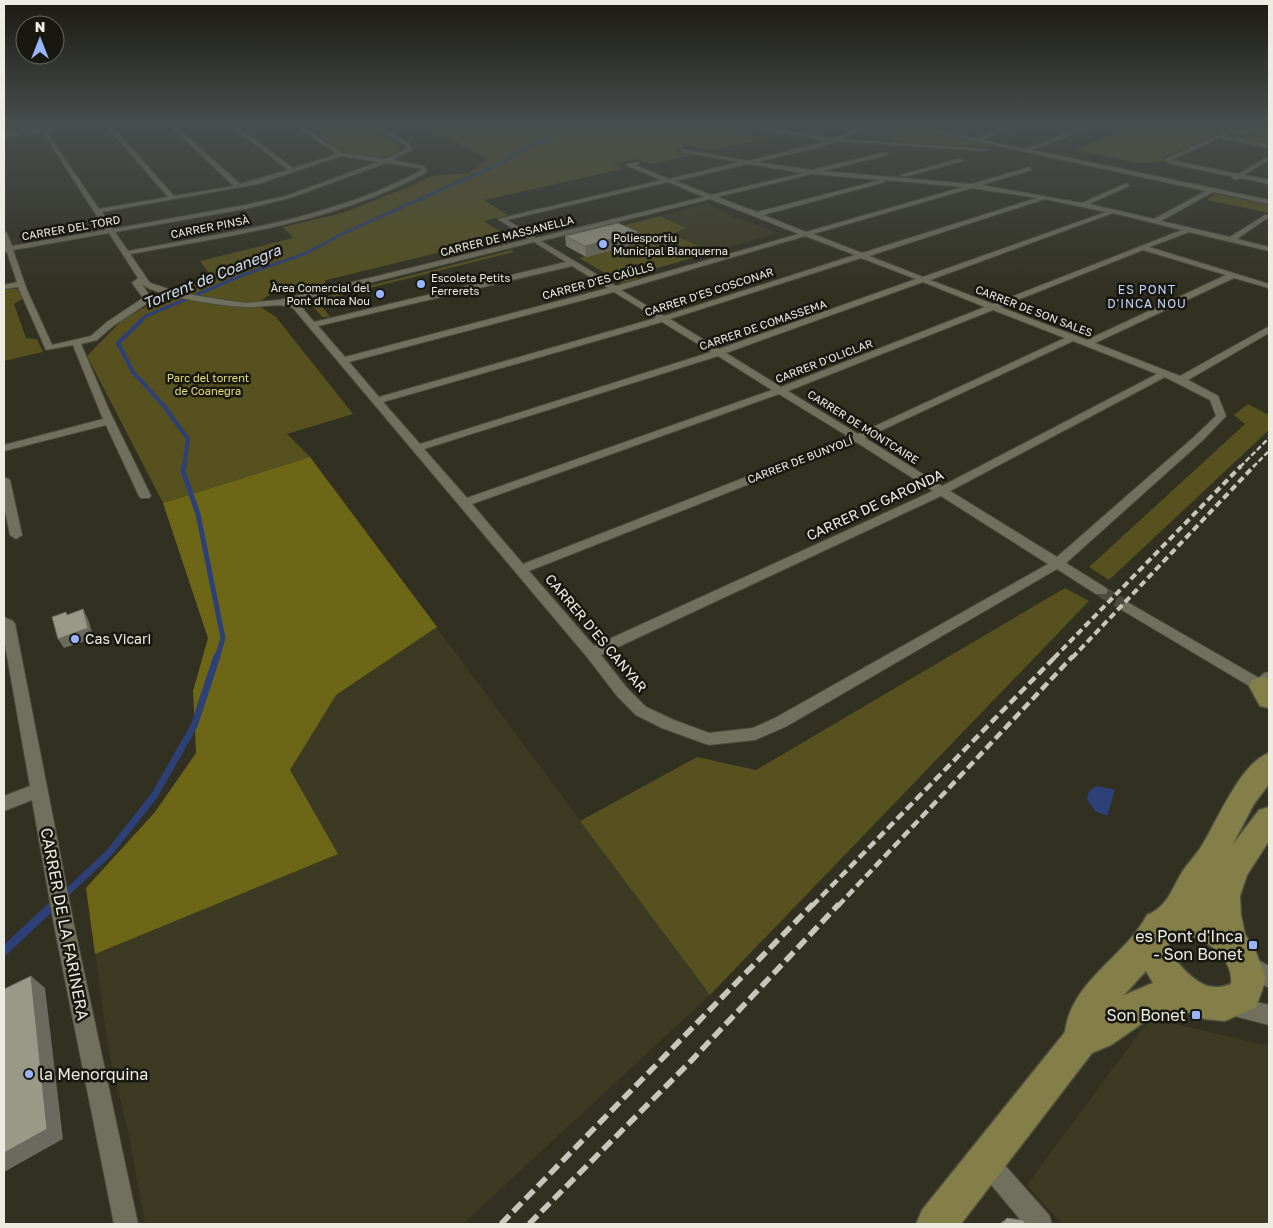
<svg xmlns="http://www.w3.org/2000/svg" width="1273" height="1228" viewBox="0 0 1273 1228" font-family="'Golos Text',sans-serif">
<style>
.built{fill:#3c3a23}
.green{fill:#56511e}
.forest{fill:#6d6616}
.water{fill:#2d4077}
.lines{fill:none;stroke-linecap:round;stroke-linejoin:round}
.stream-far5{stroke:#2d4077;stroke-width:2.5}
.stream-far4{stroke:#2d4077;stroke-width:3}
.stream-far3{stroke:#2d4077;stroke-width:4}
.stream-far2{stroke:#2d4077;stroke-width:5}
.stream-far1{stroke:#2d4077;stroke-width:7}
.stream{stroke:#2d4077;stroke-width:9}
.minor-tunnel{stroke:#4d4c3e;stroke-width:12;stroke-dasharray:12 6;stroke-linecap:butt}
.minor-casing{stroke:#4c4b3d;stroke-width:2}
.primary-casing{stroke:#4c4b3d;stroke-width:3}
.motorway-casing{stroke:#4c4b3d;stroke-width:3}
.minor{fill:#71705e;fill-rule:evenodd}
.primary{fill:#847f48;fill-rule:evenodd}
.motorway{fill:#90893a;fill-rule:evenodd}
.rail-far3{stroke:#c6c6bb;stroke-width:2.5;stroke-dasharray:5.5 2.5;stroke-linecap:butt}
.rail-far2{stroke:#c6c6bb;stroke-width:4;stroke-dasharray:7 4;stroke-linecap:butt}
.rail-far1{stroke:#c6c6bb;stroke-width:4.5;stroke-dasharray:9 4.5;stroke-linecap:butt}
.rail{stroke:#c6c6bb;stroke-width:5.5;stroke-dasharray:12 5.5;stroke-linecap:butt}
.wall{fill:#848373}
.shaded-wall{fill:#6c6a5e}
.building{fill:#9a9886;stroke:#6c6a5e}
.poi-dot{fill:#99b5fd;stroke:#181811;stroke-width:2}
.labels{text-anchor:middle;stroke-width:5;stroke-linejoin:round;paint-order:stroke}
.far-street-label{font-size:11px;fill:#ecece2;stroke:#181811}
.far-poi-label{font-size:11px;fill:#ecece2;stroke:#181811;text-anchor:start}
.far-park-label{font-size:11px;fill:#e9df77;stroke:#181811}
.far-neighbourhood-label{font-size:12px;letter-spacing:1px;fill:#c3d4fd;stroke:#181811}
.street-label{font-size:14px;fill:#ecece2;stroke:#181811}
.poi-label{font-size:14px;fill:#ecece2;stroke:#181811;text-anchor:start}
.water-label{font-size:15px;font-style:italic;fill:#d6ddef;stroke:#181811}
.near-street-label{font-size:16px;fill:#ecece2;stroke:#181811}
.near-poi-label{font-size:16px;fill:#ecece2;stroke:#181811;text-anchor:end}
</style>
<rect width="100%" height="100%" fill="#313021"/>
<path class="built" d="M884 124 913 129 887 140 858 135Z
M706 204 735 216 729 217 733 219 739 218 779 233 713 252 671 233 685 228 660 216Z
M310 457 710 995 463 1224H145L129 1136 109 1053 86 888 155 812 196 753 225 680 207 489Z
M1150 1018 1269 1046V1224H1062L1027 1185Z"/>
<path class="green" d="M420 123H688L717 131 769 138 712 150 688 146 673 151 693 155 650 164 636 159 612 164 623 169 484 200 508 215 484 221 507 236 326 280 321 290 296 293H272L256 304 276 317 353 414 287 434 310 457 163 503 87 356 121 321 169 293 211 276 200 261 293 238 283 227 342 213 406 188 432 176 468 173 488 159Z
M1138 123H1269V127L1220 132 1162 158 1165 162 1138 163 1076 150Z
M366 127 399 144 401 148C390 162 356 157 341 150 332 146 325 139 317 134Z
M914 129 989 145 991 147 892 142 897 140 890 139Z
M1269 131V145L1226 137 1238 133Z
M1215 194 1269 205V213L1207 200Z
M660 216 686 228 672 234 713 252 633 275 638 279 622 283 579 258 637 243 610 229Z
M512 250 514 252 318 301 330 317H322L309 302 312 300Z
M4 289H19L22 299 14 304 26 338 37 339 43 352 4 361Z
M1248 404 1269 415V430L1109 580 1089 567 1245 424 1234 415Z
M1065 588 1089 601 710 995 580 821 697 757 756 770Z"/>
<path class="forest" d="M310 457 437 627 336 695 290 770 338 854 95 954 86 888 155 812 196 753 193 691 208 638 163 503Z"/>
<path class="water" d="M1099 786 1115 790 1107 816 1095 811 1087 799C1087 792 1092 787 1099 786Z"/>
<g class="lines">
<path class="stream-far5" d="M4 130 12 129
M397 209 504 162 522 150 589 123"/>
<path class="stream-far4" d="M140 321 146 316 243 275 304 254 346 232 400 208"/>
<path class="stream-far3" d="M142 320 118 343 133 372 164 406 188 439 184 467"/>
<path class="stream-far2" d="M184 466 183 471 198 514 223 638 217 658"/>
<path class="stream-far1" d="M62 897 109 853 154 796 194 726 217 656
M52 906 55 903"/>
<path class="stream" d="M4 951 54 904"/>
<path class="minor-tunnel" d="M1101 591 1127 607"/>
<defs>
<path id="minor" d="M79 123H91L46 131 99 209 168 197 104 123H109L174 196 234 186 167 123H172L240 184 288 170 227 123H232L293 168 337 154 291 123H296L343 153 385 159 407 149 405 145 366 123H371L409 143 412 150 392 160 424 166 427 172C333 223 234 235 130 254L150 283 181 293 224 300 246 303 279 300 529 239 498 219 662 180 627 166V164L639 162V164L635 165 669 179 740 162 682 152 680 149 748 161 828 141 768 131 736 123 835 138 852 131 819 123 857 129 874 123H880L842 139 986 149 983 151 836 141 821 147 757 162 812 170 886 152 888 155 823 171 972 184 1030 167 1032 170 981 185 1082 203 1127 183 1129 186 1089 204 1154 219 1206 191 892 123H901L975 138 1021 123H1027L982 140 1025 149 1095 123H1101L1032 150 1269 200V204L1213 192 1161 221 1230 237 1265 215H1269V217L1237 239 1269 247V251L1189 232 1149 247 1269 284V288L1234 278 1095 343 1180 376 1266 328 1269 327V333L1188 380 1218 396 1226 416 1202 441 1066 563 1106 588 1108 591 1106 594H1096L1057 569 787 726 755 740 709 745 703 743 662 728 636 715 617 696 587 657 293 308C278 302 262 308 247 307 228 307 151 296 141 283L152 299 151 301 113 326 97 340 81 344 109 410 151 496 149 498H141L139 496 106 425 4 451V445L103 419 73 345 46 350 18 287 4 289V285L17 282 7 252H4V231L7 233 12 246 106 230 42 131 4 137V133L42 126ZM341 156 378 162 286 196 245 205 113 229 102 212 258 184ZM386 163 420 168 422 170C329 220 229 232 128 251L115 232 245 209 290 198ZM748 164 803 173 711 195 675 181ZM812 174 881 180 757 212 717 197ZM885 180 963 187 806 232 763 215 885 182ZM668 182 704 197 536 238 507 220ZM972 188 1037 198 862 253 813 234ZM710 199 799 234 616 286 541 241ZM1045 199 1106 212 923 277 869 256ZM1113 213 1182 230 993 304 930 280ZM109 233 138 278 132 283 143 298 107 322 91 336 52 345 27 290 13 250ZM805 236 855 255 664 316 621 290ZM534 242 566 262 314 322 299 304 292 302ZM1143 250 1226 275 1087 340 1000 307ZM861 258 916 279 719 349 670 319ZM572 266 608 288 345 357 318 326ZM923 282 985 307 781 387 726 353ZM614 292 656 318 379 397 349 362ZM993 310 1065 338 858 434 788 391ZM662 322 711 352 420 444 383 402ZM1073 341 1157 374 942 486 865 438ZM718 356 772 390 467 498 424 449ZM1165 377 1210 400 1216 416 1194 437 1057 557 950 491ZM779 394 849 437 523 564 472 504ZM856 442 933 491 594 646 529 571ZM941 496 1048 564 775 718 753 728 709 733 674 720 646 707 627 688 601 655Z
M1269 128V131L1230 133 1225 136 1269 144V148L1220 138 1171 160 1238 174 1269 156V160L1244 175 1269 180V184L1240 178 1235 180 1232 178 1233 177 1168 163 1165 159 1227 131Z
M961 158 963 161 904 177 901 175Z
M4 477 10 480 22 535 16 539 10 535 4 506Z
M1127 602 1259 678 1264 673 1269 672V687L1261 692 1256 690 1122 610 1120 607 1122 604Z
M4 617 13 621 15 624 75 930 138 1224H114L55 930 32 800 4 811V796L30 786 4 639Z
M1249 955 1269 966V988L1242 972 1239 965 1242 958Z
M1230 996 1269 1005V1025L1223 1013 1220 1006 1223 999Z
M986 1149 994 1153 1049 1215 1052 1224H1024L978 1169 974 1161 978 1153Z"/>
<path id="primary" d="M1261 677 1269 679V708L1260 706 1249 686 1252 680Z
M1269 753V784L1254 804 1233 844 1259 810 1269 807V841L1247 875 1240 896 1241 915 1245 934 1256 952 1265 977 1264 985 1256 1007 1225 1021 1204 1019 1190 1013 1172 1012 1153 1016 1111 1045 1092 1053 961 1224H916L922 1210 1065 1032C1071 981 1125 957 1147 915 1167 907 1172 889 1182 872 1188 863 1195 856 1201 847 1217 822 1240 763 1269 753ZM1178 934C1202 934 1234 957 1231 984 1224 987 1216 988 1208 986 1193 982 1164 953 1169 937ZM1146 971 1153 983 1124 995Z"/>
<path id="motorway" d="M4 123H27L22 126 4 128Z"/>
</defs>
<use href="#minor" class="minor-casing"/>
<use href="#primary" class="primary-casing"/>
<use href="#motorway" class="motorway-casing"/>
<use href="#minor" class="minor"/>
<use href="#primary" class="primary"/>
<use href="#motorway" class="motorway"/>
<path class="rail-far3" d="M1240 467 1269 438
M1253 467 1269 451"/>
<path class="rail-far2" d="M1054 658 1241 466
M1072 658 1254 466"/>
<path class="rail-far1" d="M812 906 1056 656
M838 906 1073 656"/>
<path class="rail" d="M501 1224 813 904
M529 1224 691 1061 839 904"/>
</g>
<path class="wall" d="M638 232V243L586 257 566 246 565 236Z
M1007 1218 1026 1224H999Z"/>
<path class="shaded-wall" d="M638 232V243L586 257 585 246Z
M83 609 88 619 94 638 64 648 58 639Z
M31 976 45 988 63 1139 4 1172V1153Z"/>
<path class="building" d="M618 223 638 232 585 246 565 236Z
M83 609 88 628 58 639 52 617 66 612 67 615Z
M31 976 47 1129 4 1153V989Z
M1007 1218 1023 1220 1026 1224H1002Z"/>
<linearGradient id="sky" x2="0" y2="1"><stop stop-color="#1b1a12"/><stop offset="0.42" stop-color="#484e4e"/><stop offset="1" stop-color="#484e4e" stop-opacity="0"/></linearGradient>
<rect width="1273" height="295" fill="url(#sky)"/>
<g class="poi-dot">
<circle cx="603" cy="244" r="5"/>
<circle cx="421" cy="284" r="5"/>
<circle cx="380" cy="294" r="5"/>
<circle cx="75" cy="639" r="5"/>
<rect x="1248" y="940" width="10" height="10" rx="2.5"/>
<rect x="1191" y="1010" width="10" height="10" rx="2.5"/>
<circle cx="29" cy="1074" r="5"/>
</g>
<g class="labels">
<g class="far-street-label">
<text transform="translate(210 227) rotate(-11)" y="4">CARRER PINSÀ</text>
<text transform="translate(71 228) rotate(-10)" y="4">CARRER DEL TORD</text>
<text transform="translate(507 236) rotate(-14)" y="4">CARRER DE MASSANELLA</text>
<text transform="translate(598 281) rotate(-15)" y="4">CARRER D'ES CAÜLLS</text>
<text transform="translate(709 292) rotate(-18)" y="4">CARRER D'ES COSCONAR</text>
<text transform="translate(1034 311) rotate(21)" y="4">CARRER DE SON SALES</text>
<text transform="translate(763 325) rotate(-19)" y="4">CARRER DE COMASSEMA</text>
<text transform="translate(824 361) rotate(-21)" y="4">CARRER D'OLICLAR</text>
<text transform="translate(863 427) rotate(32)" y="4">CARRER DE MONTCAIRE</text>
<text transform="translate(800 460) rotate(-21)" y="4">CARRER DE BUNYOLÍ</text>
</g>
<g class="far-poi-label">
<text x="613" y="242">Poliesportiu<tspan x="613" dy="13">Municipal Blanquerna</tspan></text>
<text x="431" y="282">Escoleta Petits<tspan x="431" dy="13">Ferrerets</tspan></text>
<text x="370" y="292" text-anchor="end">Àrea Comercial del<tspan x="370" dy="13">Pont d'Inca Nou</tspan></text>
</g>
<g class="far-park-label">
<text x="208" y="382">Parc del torrent<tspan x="208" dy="13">de Coanegra</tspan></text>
</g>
<g class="far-neighbourhood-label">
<text x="1147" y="294">ES PONT<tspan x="1147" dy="14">D'INCA NOU</tspan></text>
</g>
<g class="street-label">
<text transform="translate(875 505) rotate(-25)" y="5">CARRER DE GARONDA</text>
<text transform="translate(596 633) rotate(50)" y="5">CARRER D'ES CANYAR</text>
</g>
<g class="poi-label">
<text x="85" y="644">Cas Vicari</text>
</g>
<g class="water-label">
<text transform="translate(212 277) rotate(-22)" y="5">Torrent de Coanegra</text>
</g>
<g class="near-street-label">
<text transform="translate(65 924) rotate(79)" y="6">CARRER DE LA FARINERA</text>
</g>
<g class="near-poi-label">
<text x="1243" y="942">es Pont d'Inca<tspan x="1243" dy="18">- Son Bonet</tspan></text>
<text x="1186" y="1021">Son Bonet</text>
<text x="39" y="1080" text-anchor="start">la Menorquina</text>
</g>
</g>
<rect width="1273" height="1228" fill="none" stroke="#ecece2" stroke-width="10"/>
<g transform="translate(40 40)"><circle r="24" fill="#181811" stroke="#6d6d65"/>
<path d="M0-4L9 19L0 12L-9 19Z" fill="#99b5fd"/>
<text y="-8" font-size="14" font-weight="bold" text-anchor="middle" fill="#ecece2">N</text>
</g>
</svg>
